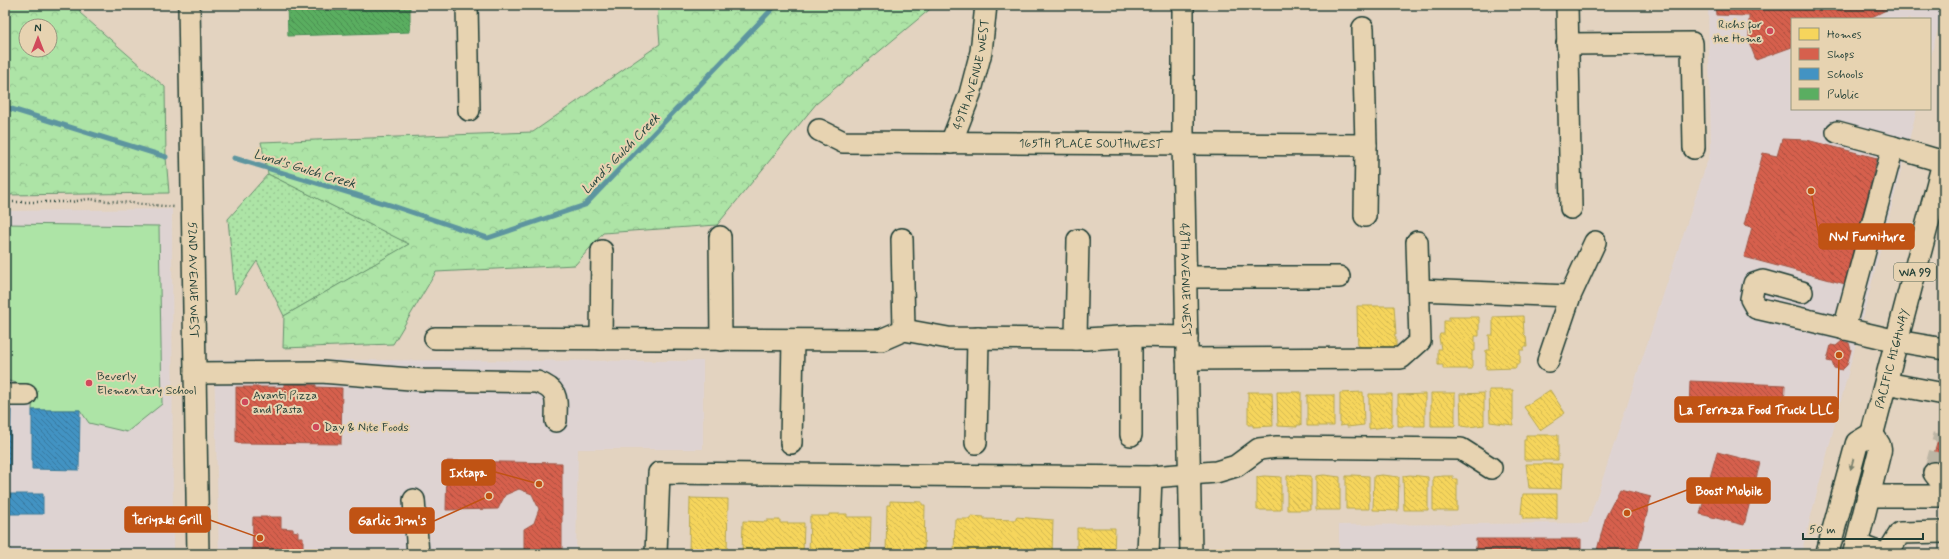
<svg xmlns="http://www.w3.org/2000/svg" width="1949" height="559" viewBox="0 0 1949 559" font-family="Mynerve,sans-serif">
<style>
.built{fill:#ded3d2}
.grass{fill:url(#grass-dots);stroke:#66906d}
.forest{fill:url(#forest-crowns);stroke:#66906d;fill-rule:evenodd}
.green{fill:#ade4a6;stroke:#66906d}
.homes{fill:url(#homes-back-hatch);stroke:#b6a750}
.shops{fill:url(#shops-back-hatch);stroke:#9f5646}
.schools{fill:url(#schools-back-hatch);stroke:#387998}
.public{fill:url(#public-back-hatch);stroke:#488c54}
.lines{fill:none;stroke-linecap:round;stroke-linejoin:round}
.stream{stroke:#5d959f;stroke-width:5}
.minor-tunnel{stroke:#bcb5a4;stroke-width:21;stroke-dasharray:21 10;stroke-linecap:butt}
.minor-casing{stroke:#1f3d34;stroke-width:24}
.highway-casing{stroke:#1f3d34;stroke-width:25}
.path{stroke:#1f3d34;stroke-width:2.5;stroke-dasharray:1 3;stroke-linecap:butt}
.minor{stroke:#e7d3b1;stroke-width:21}
.highway{stroke:#e7d3b1;stroke-width:22}
.oneway{fill:#79806c}
.poi-dot{fill:#d1495b;stroke:#e7d3b1;stroke-width:1.5}
.labels{text-anchor:middle;stroke-width:4;stroke-linejoin:round;paint-order:stroke}
.shield{fill:#e7d3b1;stroke:#5b6a5a;stroke-width:1}
.shield-label{font-size:11px;font-weight:bold;fill:#1f3d34}
.poi-label{font-size:12px;fill:#1f3d34;stroke:#e7d3b1;text-anchor:start}
.street-label{font-size:12px;fill:#1f3d34;stroke:#e7d3b1}
.water-label{font-size:13px;font-style:italic;fill:#24443d;stroke:#e7d3b1}
.leader{fill:none;stroke:#c05314;stroke-width:1.5}
.callout-dot{fill:#c05314;stroke:#e7d3b1;stroke-width:1.5}
.callout{fill:#c05314;stroke:#c05314;stroke-width:1.5}
.callout-label{font-size:13px;text-anchor:middle;font-weight:bold;fill:#fff}
</style>
<defs>
<pattern id="grass-dots" width="8" height="8" patternUnits="userSpaceOnUse"><rect width="8" height="8" fill="#ade4a6"/><path d="M2 2h.1M6 6h.1" fill="none" stroke="#94c490" stroke-width="1.8" stroke-linecap="round"/></pattern>
<pattern id="forest-crowns" width="20" height="18" patternUnits="userSpaceOnUse"><rect width="20" height="18" fill="#ade4a6"/><path d="M2 6a3 3 0 1 1 6 0M12 15a3 3 0 1 1 6 0" fill="none" stroke="#94c490"/></pattern>
<pattern id="homes-back-hatch" width="6" height="6" patternUnits="userSpaceOnUse"><rect width="6" height="6" fill="#f6d55c"/><path d="M-1 5l2 2M0 0l6 6M5-1l2 2" fill="none" stroke="#d2b851"/></pattern>
<pattern id="shops-back-hatch" width="6" height="6" patternUnits="userSpaceOnUse"><rect width="6" height="6" fill="#d6604d"/><path d="M-1 5l2 2M0 0l6 6M5-1l2 2" fill="none" stroke="#ad5041"/></pattern>
<pattern id="schools-back-hatch" width="6" height="6" patternUnits="userSpaceOnUse"><rect width="6" height="6" fill="#4393c3"/><path d="M-1 5l2 2M0 0l6 6M5-1l2 2" fill="none" stroke="#37799f"/></pattern>
<pattern id="public-back-hatch" width="6" height="6" patternUnits="userSpaceOnUse"><rect width="6" height="6" fill="#5aae61"/><path d="M-1 5l2 2M0 0l6 6M5-1l2 2" fill="none" stroke="#4a8f51"/></pattern>
</defs>
<rect width="100%" height="100%" fill="#e3d3c0"/>
<filter id="ink" filterUnits="userSpaceOnUse"><feTurbulence type="fractalNoise" baseFrequency=".025" numOctaves="2"/><feDisplacementMap in="SourceGraphic" scale="8" xChannelSelector="R" yChannelSelector="G"/><feConvolveMatrix kernelMatrix="1 2 1 2 8 2 1 2 1" color-interpolation-filters="sRGB"/></filter>
<g filter="url(#ink)">
<path class="built" d="M1708 5H1944L1930 60V19H1792V109H1917L1801 554H1339V525L1588 523 1711 150Z
M172 209 173 554H5V211Z
M214 360 703 361V449H578L576 554H219Z"/>
<path class="grass" d="M268 174 410 244 284 316 257 261 235 294 228 219Z"/>
<path class="forest" d="M5 5H80V13L165 87 166 157 169 193 5 195ZM26 26H50V50H26Z
M657 5H935L816 104 717 225 603 233 575 265 436 272 393 344 283 348 284 316 409 244 268 174 261 142 533 132 660 44Z"/>
<path class="green" d="M5 224 159 226 162 404 127 432 89 423 80 410H32L33 387 5 380Z"/>
<path class="homes" d="M1357 306H1394L1396 334H1394L1396 338V349L1358 353Z
M1523 316 1524 334 1526 336 1527 347H1524V350H1520V364H1516V368L1486 369V350H1490L1489 335H1493V317Z
M1449 317H1479V336H1475V351H1472V369H1443V365H1438V349H1441L1439 337 1440 334H1444V321H1449Z
M1489 390H1513V425L1490 422Z
M1550 390 1565 413 1540 430 1524 407Z
M1248 392H1272L1273 426 1253 427V425H1248Z
M1277 392H1301V425H1297V427L1278 426Z
M1363 392 1364 425 1347 427V425L1340 426V393Z
M1431 393H1455V426H1431Z
M1484 393V425L1468 427 1461 426 1460 394Z
M1369 394H1392V426L1369 429Z
M1425 394V426H1398V395Z
M1307 395H1334V426H1307Z
M1526 435H1558V460H1524V440H1526Z
M1526 464H1562L1561 489 1529 488Z
M1291 475 1311 476V510H1287V476H1291Z
M1324 475 1340 477V510H1316V476Z
M1352 475 1369 476V509H1346V476H1352Z
M1382 475 1399 477 1398 511 1373 510 1374 476Z
M1410 475 1428 477V510H1404L1403 476Z
M1264 476 1281 477V510H1257V477Z
M1444 476H1453V479H1457V511H1433V477Z
M1523 494H1557V519H1523V514H1521Z
M690 498 728 499 727 554H689Z
M890 501 922 502V505H925L924 554H886L887 505H890Z
M829 514H847V517H871L870 554H809L810 516H829Z
M971 516 984 517V519L1016 520V517L1053 520 1052 554H954L955 519H971Z
M767 520H780V523H804L803 554H742L743 521 767 522Z
M1077 528H1115L1114 554H1077Z"/>
<path class="shops" d="M1715 5H1888L1886 10 1868 19H1792V47L1756 60 1749 42V16L1716 15Z
M1782 139 1807 140 1877 158 1845 284 1744 257 1752 227 1744 225 1763 153 1777 156Z
M1842 341 1849 343 1851 350 1847 365 1842 370 1834 368 1832 362 1827 361 1831 345 1836 346Z
M1690 381 1785 385 1784 414 1689 410Z
M284 384 316 385V387L342 388 341 444 236 443V387H284Z
M1941 428 1944 429V476L1929 472Z
M1717 452 1760 463 1744 525 1700 514Z
M447 461 562 463V554H524V529L534 523 539 509 532 494 519 489 505 495 498 509 446 510Z
M1620 489 1651 497 1637 554H1596L1606 516Z
M253 517H281V528L293 529V531L298 532V537H303V554H252Z
M1476 539H1581V554H1476Z"/>
<path class="schools" d="M5 410H11L10 470 5 469Z
M32 410H80L79 470 32 469Z
M5 494H43V514H5Z"/>
<path class="public" d="M287 5 410 7V32L288 36Z"/>
<g class="lines">
<path class="stream" d="M5 107 166 157
M234 158 393 206 488 238 585 205 776 5"/>
<path class="minor-tunnel" d="M1934 473 1944 435"/>
<defs>
<g id="minor">
<path id="s1" d="M189 5 198 554"/>
<path d="M467 5 469 110"/>
<path id="s2" d="M1183 5V142L1191 554"/>
<path d="M1567 5 1571 208"/>
<path d="M1363 28 1366 145 1365 216"/>
<path d="M1567 44 1692 43 1694 148"/>
<path id="s3" d="M819 130 843 142 1366 145"/>
<path d="M1837 132 1893 147 1844 329"/>
<path id="s4" d="M951 143 970 94 981 52 986 5"/>
<path d="M1893 147 1944 162"/>
<path d="M720 237 721 340"/>
<path d="M902 239 904 330"/>
<path d="M1186 277H1339"/>
<path d="M1419 290 1570 296 1595 242"/>
<path d="M1802 292 1763 281 1754 284 1751 299 1756 308 1897 341 1944 349"/>
<path d="M435 338 881 340 904 330 948 338 1086 339 1136 336 1187 337"/>
<path d="M601 339 602 251"/>
<path d="M1076 339 1078 240"/>
<path d="M1187 359 1401 358 1420 341 1417 242"/>
<path d="M1548 361 1570 296"/>
<path d="M195 373 321 372 423 380 537 382C560 390 556 400 556 421"/>
<path d="M1886 383 1944 394"/>
<path d="M5 395H26"/>
<path d="M1131 435V337"/>
<path d="M791 443 793 340"/>
<path d="M976 443 978 338"/>
<path d="M1934 473 1944 486"/>
<path d="M1151 477 1216 472 1236 466 1259 449 1277 447 1461 449 1491 468"/>
<path d="M1868 496H1944"/>
<path d="M414 500 418 554"/>
<path d="M1856 544 1883 554"/>
<path d="M656 554 659 473 1151 477 1148 554"/>
<path d="M1887 554 1900 533 1944 532"/>
</g>
<g id="highway">
<path id="s5" d="M1872 434 1944 161"/>
<path d="M1827 554 1857 443 1872 434"/>
<path d="M1854 554 1880 450 1879 445 1872 434"/>
</g>
</defs>
<use href="#minor" class="minor-casing"/>
<use href="#highway" class="highway-casing"/>
<path class="path" d="M5 202H71L88 199 174 207"/>
<use href="#minor" class="minor"/>
<use href="#highway" class="highway"/>
</g>
<defs><path id="oneway-solid" d="M-6-.8H1V-3.2L6.5 0L1 3.2V.8H-6Z"/></defs>
<use class="oneway" href="#oneway-solid" transform="translate(1852 464) rotate(105)"/>
</g>
<g class="poi-dot">
<circle cx="1770" cy="31" r="4"/>
<circle cx="89" cy="383" r="4"/>
<circle cx="245" cy="402" r="4"/>
<circle cx="316" cy="427" r="4"/>
</g>
<g class="labels">
<rect class="shield" x="1894" y="263" width="42" height="18" rx="3"/>
<g class="shield-label">
<text x="1915" y="276">WA 99</text>
</g>
<g class="poi-label">
<text x="1762" y="28" text-anchor="end">Richs for<tspan x="1762" dy="14">the Home</tspan></text>
<text x="97" y="380">Beverly<tspan x="97" dy="14">Elementary School</tspan></text>
<text x="253" y="399">Avanti Pizza<tspan x="253" dy="14">and Pasta</tspan></text>
<text x="324" y="431">Day &amp; Nite Foods</text>
</g>
<g class="street-label">
<text dy="4" stroke="none"><textPath href="#s4" startOffset="72">49TH AVENUE WEST</textPath></text>
<text dy="4" stroke="none"><textPath href="#s3" startOffset="275">165TH PLACE SOUTHWEST</textPath></text>
<text dy="4" stroke="none"><textPath href="#s1" startOffset="275">52ND AVENUE WEST</textPath></text>
<text dy="4" stroke="none"><textPath href="#s2" startOffset="275">48TH AVENUE WEST</textPath></text>
<text dy="4" stroke="none"><textPath href="#s5" startOffset="78">PACIFIC HIGHWAY</textPath></text>
</g>
<g class="water-label">
<text transform="translate(620 153) rotate(-46)" y="5">Lund's Gulch Creek</text>
<text transform="translate(305 168) rotate(17)" y="5">Lund's Gulch Creek</text>
</g>
</g>
<path class="leader" d="M1811 191L1819 236M1839 355L1838 409M539 484L495 472M1627 513L1687 490M260 538L210 520M489 496L434 521"/>
<g class="callout-dot">
<circle cx="1811" cy="191" r="4"/>
<circle cx="1839" cy="355" r="4"/>
<circle cx="539" cy="484" r="4"/>
<circle cx="1627" cy="513" r="4"/>
<circle cx="260" cy="538" r="4"/>
<circle cx="489" cy="496" r="4"/>
</g>
<g class="callout">
<rect x="1819" y="224" width="95" height="25" rx="4"/>
<rect x="1675" y="397" width="163" height="25" rx="4"/>
<rect x="442" y="460" width="53" height="25" rx="4"/>
<rect x="1687" y="478" width="83" height="25" rx="4"/>
<rect x="125" y="507" width="85" height="25" rx="4"/>
<rect x="350" y="508" width="84" height="25" rx="4"/>
</g>
<g class="callout-label">
<text x="1867" y="241">NW Furniture</text>
<text x="1756" y="414">La Terraza Food Truck LLC</text>
<text x="468" y="477">Ixtapa</text>
<text x="1729" y="495">Boost Mobile</text>
<text x="167" y="524">Teriyaki Grill</text>
<text x="392" y="525">Garlic Jim's</text>
</g>
<rect width="1949" height="559" fill="none" stroke="#e7d3b1" stroke-width="20"/>
<rect x="10" y="10" width="1929" height="539" fill="none" stroke="#1f3d34" stroke-width="1.5" filter="url(#ink)"/>
<rect x="1791" y="18" width="140" height="92" fill="#e7d3b1" stroke="#97977f"/>
<rect x="1799" y="28" width="20" height="12" fill="#f6d55c" stroke="#97977f"/>
<text x="1827" y="38" font-size="12" fill="#1f3d34">Homes</text>
<rect x="1799" y="48" width="20" height="12" fill="#d6604d" stroke="#97977f"/>
<text x="1827" y="58" font-size="12" fill="#1f3d34">Shops</text>
<rect x="1799" y="68" width="20" height="12" fill="#4393c3" stroke="#97977f"/>
<text x="1827" y="78" font-size="12" fill="#1f3d34">Schools</text>
<rect x="1799" y="88" width="20" height="12" fill="#5aae61" stroke="#97977f"/>
<text x="1827" y="98" font-size="12" fill="#1f3d34">Public</text>
<g transform="translate(38 38)"><circle r="19" fill="#e7d3b1" stroke="#97977f"/>
<path d="M0-3L7 15L0 10L-7 15Z" fill="#d1495b"/>
<text y="-6" font-size="11" font-weight="bold" text-anchor="middle" fill="#1f3d34">N</text>
</g>
<path d="M1803 533v6h120v-6" fill="none" stroke="#1f3d34" stroke-width="2"/>
<text x="1809" y="533" font-size="12" fill="#1f3d34" stroke="#e7d3b1" stroke-width="3" paint-order="stroke">50 m</text>
</svg>
